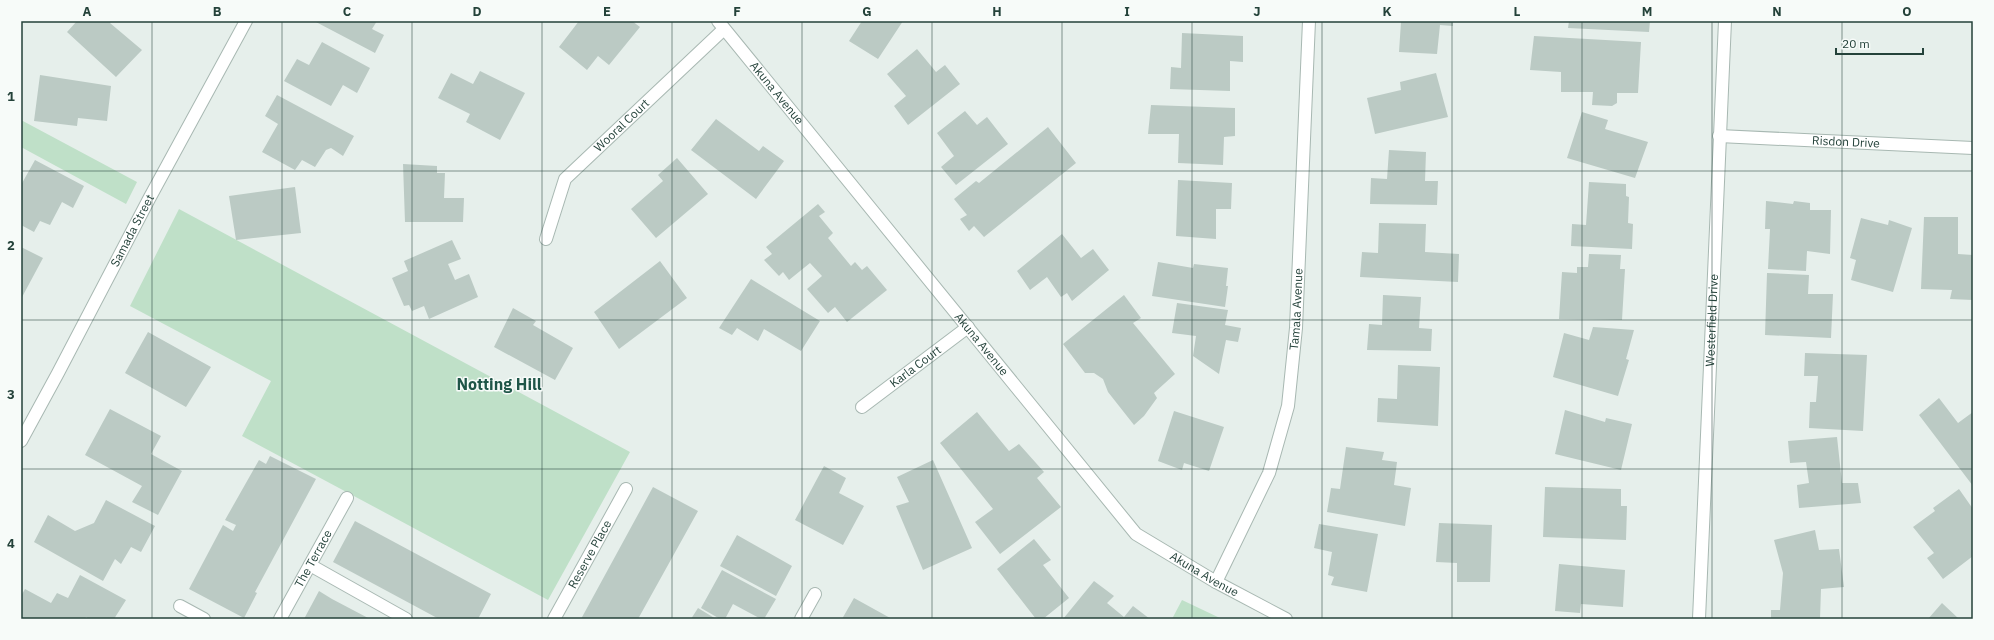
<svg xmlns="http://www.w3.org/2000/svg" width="1994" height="640" viewBox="0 0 1994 640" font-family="'IBM Plex Sans',sans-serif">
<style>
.green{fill:#bfe0c8}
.building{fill:#bbcac4}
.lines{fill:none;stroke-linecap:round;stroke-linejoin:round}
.minor-casing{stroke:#a8b8b2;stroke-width:14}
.minor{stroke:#fff;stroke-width:12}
.grid{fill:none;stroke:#24423a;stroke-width:1;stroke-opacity:0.55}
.labels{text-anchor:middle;stroke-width:3;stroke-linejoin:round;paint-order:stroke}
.street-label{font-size:12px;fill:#24423a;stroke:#f7fbf9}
.district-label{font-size:16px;font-weight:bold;fill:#1f5548;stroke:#f7fbf9}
.neatline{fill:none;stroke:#24423a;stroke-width:1.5}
.grid-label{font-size:13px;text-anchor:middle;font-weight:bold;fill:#24423a}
</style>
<rect width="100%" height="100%" fill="#e6efeb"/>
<path class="green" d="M21 120 137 182 126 204 21 147Z
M179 209 630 452 548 600 242 436 271 381 130 306Z
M1182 600 1222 619H1172Z"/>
<path class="building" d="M77 21H111L110 23 142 50 116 77 67 32Z
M317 21H377L372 29 384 35 375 53 316 22Z
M579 21H632L640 27 609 65 598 56 587 70 559 47Z
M862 21H903L878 59 849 41Z
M1398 21H1453V26L1440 25 1437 54 1399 52 1401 22Z
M1569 21H1650L1649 32 1568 28Z
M1182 33 1243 36V62L1230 61V91L1170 89 1171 67 1181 68Z
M1534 36 1641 42 1638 93H1617V103L1612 106 1592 105 1593 92H1561V72L1530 70Z
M322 42 370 68 357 93 343 85 331 106 284 81 297 59 309 65Z
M917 49 936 72 945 65 960 84 908 125 894 106 906 96 887 74Z
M480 71 525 93 500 140 466 122 470 114 438 98 451 73 473 84Z
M1436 73 1448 117 1375 134 1367 98 1401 90 1400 82Z
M40 75 111 86 107 121 78 118 77 126 34 121Z
M277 95 354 136 343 156 331 148 326 150 315 167 302 160 295 170 262 152 278 124 265 116Z
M1151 105 1235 108V136L1224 137 1223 165 1178 163 1179 134H1148Z
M965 111 977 125 987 117 1008 144 956 185 941 167 954 156 937 133Z
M1582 112 1608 120 1605 129 1648 142 1635 178 1567 158Z
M716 119 759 151 763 146 784 161 756 199 691 150Z
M1048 127 1076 163 984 237 974 226 969 231 960 219 967 215 954 199 976 181 979 183Z
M1389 150 1426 152 1425 181H1438L1437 205 1370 204 1371 178 1387 179Z
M677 158 708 194 656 238 631 209 663 181 658 175Z
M35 160 84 186 73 208 62 202 50 225 40 221 34 232 21 225V185Z
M403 164 437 166V173H445L444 198H464L463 222H405Z
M1178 180 1232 183 1231 209H1216V239L1176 236Z
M1589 182 1626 184V196L1629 197 1628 223 1633 224 1632 249 1571 246 1572 224 1586 225Z
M295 187 301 233 236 240 229 196Z
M1766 201 1793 204 1794 201 1810 203V210H1831L1830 254 1807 251 1806 271 1768 269 1770 229H1765Z
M818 204 825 212 819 216 833 233 828 238 851 266 855 262 862 270 867 266 887 290 847 322 835 307 828 313 807 289 822 276 810 263 789 280 783 272 779 276 764 260 772 254 766 247Z
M1924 217H1958V254L1973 255V300L1950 299 1952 290 1921 289Z
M1861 218 1888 225 1889 220 1912 228 1893 292 1851 280 1856 260 1850 258Z
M1379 223 1426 224 1425 252 1459 254 1458 282 1360 277 1362 252 1378 253Z
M1062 234 1081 258 1093 249 1109 270 1072 301 1067 293 1061 297 1047 277 1030 290 1017 271Z
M452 240 461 259 448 264 455 280 469 274 478 297 429 319 424 306 412 311 409 305 404 306 392 278 408 271 404 261Z
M21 247 43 258 21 299Z
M1589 254 1621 255 1620 269H1625L1622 320 1559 319 1562 272 1577 273V267H1588Z
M660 261 687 298 619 349 594 312Z
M1158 262 1193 268 1194 264 1228 268 1226 286H1228L1225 307 1152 296Z
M1767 273 1809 275 1808 294H1833L1831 338 1765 335Z
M751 279 820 321 801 351 764 329 758 341 737 328 732 335 719 328Z
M1124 295 1141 318 1133 323 1175 374 1154 393 1157 398 1144 416 1134 425 1108 392 1103 379 1094 373H1085L1063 344Z
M1383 295 1421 297 1419 328 1432 329 1431 351 1367 350 1369 324 1382 325Z
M1177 303 1228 310 1225 325 1241 328 1238 342 1226 340 1219 374 1193 356 1196 336 1172 333Z
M513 308 536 321 533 325 573 348 555 380 494 347Z
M1593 327 1634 330 1626 359 1629 360 1618 396 1553 377 1564 333 1589 340Z
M148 332 211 367 186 407 125 373Z
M1805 353 1867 355 1863 431 1809 428 1810 402H1816L1818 376H1804Z
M1398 365 1440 367 1438 426 1377 422 1378 398 1397 399Z
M1939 398 1958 423 1973 412V486L1919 415Z
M110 409 161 436 151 454 182 471 158 515 132 502 142 486 85 455Z
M1565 410 1605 422 1606 418 1632 424 1621 470 1555 454Z
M1174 411 1224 427 1209 471 1184 463 1182 470 1158 461Z
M977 412 1009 451 1019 444 1044 472 1037 478 1061 507 1000 554 975 522 993 509 940 443Z
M1837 437 1842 483H1858L1861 503 1799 508 1797 485 1809 483 1806 462 1790 463 1788 441Z
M1346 447 1384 452 1382 460 1397 462 1394 485 1411 488 1405 526 1327 512 1331 488 1340 489Z
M270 456 316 479 255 592 257 593 244 618 189 589 223 525 233 531 236 525 225 520 259 460 266 464Z
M933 460 972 548 923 570 896 506 909 502 897 477Z
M824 466 846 478 839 493 864 506 843 545 795 520Z
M653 487 698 511 638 619H581Z
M1545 487 1621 489V506H1627L1626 540 1543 537Z
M1959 489 1973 509V556L1943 579 1927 558 1934 553 1913 527 1935 511 1933 508Z
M106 500 155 526 141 552 131 547 121 564 115 559 103 581 34 542 48 515 75 531 94 523Z
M355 521 491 594 478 619H439L333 562Z
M1439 523 1492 525 1490 582H1457V563L1436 562Z
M1319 524 1378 534 1367 592 1331 585 1334 577 1328 575 1332 552 1314 548Z
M1815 530 1819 550 1839 549 1844 587 1821 589 1820 619H1771V610H1780L1783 573 1774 540Z
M737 535 792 566 776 596 720 566Z
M1034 539 1051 560 1043 565 1069 598 1043 619H1036L997 569Z
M1559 564 1625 570 1623 607 1581 604 1580 613 1555 611Z
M722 570 776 599 764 619H761L733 604 725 619H720L701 608Z
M80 575 126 600 114 619H89L86 617 85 619H21V596L25 589 51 603 57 593 68 598Z
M1094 581 1114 596 1107 603 1124 617 1133 606 1150 619H1063Z
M319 591 332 599 370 619H304Z
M854 598 892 619H842Z
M1942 603 1959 619H1928Z
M698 608 716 619H691Z"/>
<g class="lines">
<defs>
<g id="minor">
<path id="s1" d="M718 21 1136 534 1216 582 1286 619"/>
<path id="s2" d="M1719 136 1973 148"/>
<path id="s3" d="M546 239 565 179 724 29"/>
<path id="s4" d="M862 407 968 327"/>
<path id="s5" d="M21 441 58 373 149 199 246 21"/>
<path d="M310 565 406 619"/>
<path id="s6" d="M1216 582 1269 473 1288 406 1296 328 1309 21"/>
<path d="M180 606 204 619"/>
<path id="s7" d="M280 619 347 498"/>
<path id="s8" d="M554 619 626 489"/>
<path d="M801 619 815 594"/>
<path id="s9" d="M1699 619 1725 21"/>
</g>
</defs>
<use href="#minor" class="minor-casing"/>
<use href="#minor" class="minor"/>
</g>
<path class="grid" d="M152 21V619M282 21V619M412 21V619M542 21V619M672 21V619M802 21V619M932 21V619M1062 21V619M1192 21V619M1322 21V619M1452 21V619M1582 21V619M1712 21V619M1842 21V619M21 171H1973M21 320H1973M21 469H1973"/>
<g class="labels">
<g class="street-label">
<text dy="4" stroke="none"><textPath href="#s1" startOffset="93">Akuna Avenue</textPath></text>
<text dy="4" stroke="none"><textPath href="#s3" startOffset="141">Wooral Court</textPath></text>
<text dy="4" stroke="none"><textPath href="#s2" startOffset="127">Risdon Drive</textPath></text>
<text dy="4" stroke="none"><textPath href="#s5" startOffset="238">Samada Street</textPath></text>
<text dy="4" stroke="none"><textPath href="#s6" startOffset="288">Tamala Avenue</textPath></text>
<text dy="4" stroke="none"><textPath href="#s9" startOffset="299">Westerfield Drive</textPath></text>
<text dy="4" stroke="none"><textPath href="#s1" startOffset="417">Akuna Avenue</textPath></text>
<text dy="4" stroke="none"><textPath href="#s4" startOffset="67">Karla Court</textPath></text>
<text dy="4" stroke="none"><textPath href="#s8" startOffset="74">Reserve Place</textPath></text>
<text dy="4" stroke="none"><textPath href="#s7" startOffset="69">The Terrace</textPath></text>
<text dy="4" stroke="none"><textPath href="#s1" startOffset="741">Akuna Avenue</textPath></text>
</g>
<g class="district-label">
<text x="499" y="390">Notting Hill</text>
</g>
</g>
<rect width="1994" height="640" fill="none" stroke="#f7fbf9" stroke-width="44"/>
<path d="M1836 48v6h87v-6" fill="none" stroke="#24423a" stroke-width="2"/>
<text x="1842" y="48" font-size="12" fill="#24423a" stroke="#f7fbf9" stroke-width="3" paint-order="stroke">20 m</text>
<rect x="22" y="22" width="1950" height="596" class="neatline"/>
<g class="grid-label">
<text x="87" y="16">A</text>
<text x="217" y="16">B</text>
<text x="347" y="16">C</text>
<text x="477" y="16">D</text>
<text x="607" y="16">E</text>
<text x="737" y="16">F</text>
<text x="867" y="16">G</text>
<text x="997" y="16">H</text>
<text x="1127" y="16">I</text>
<text x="1257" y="16">J</text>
<text x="1387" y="16">K</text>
<text x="1517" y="16">L</text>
<text x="1647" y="16">M</text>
<text x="1777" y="16">N</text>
<text x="1907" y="16">O</text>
<text x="11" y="101">1</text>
<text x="11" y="250">2</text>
<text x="11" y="399">3</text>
<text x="11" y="548">4</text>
</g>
</svg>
